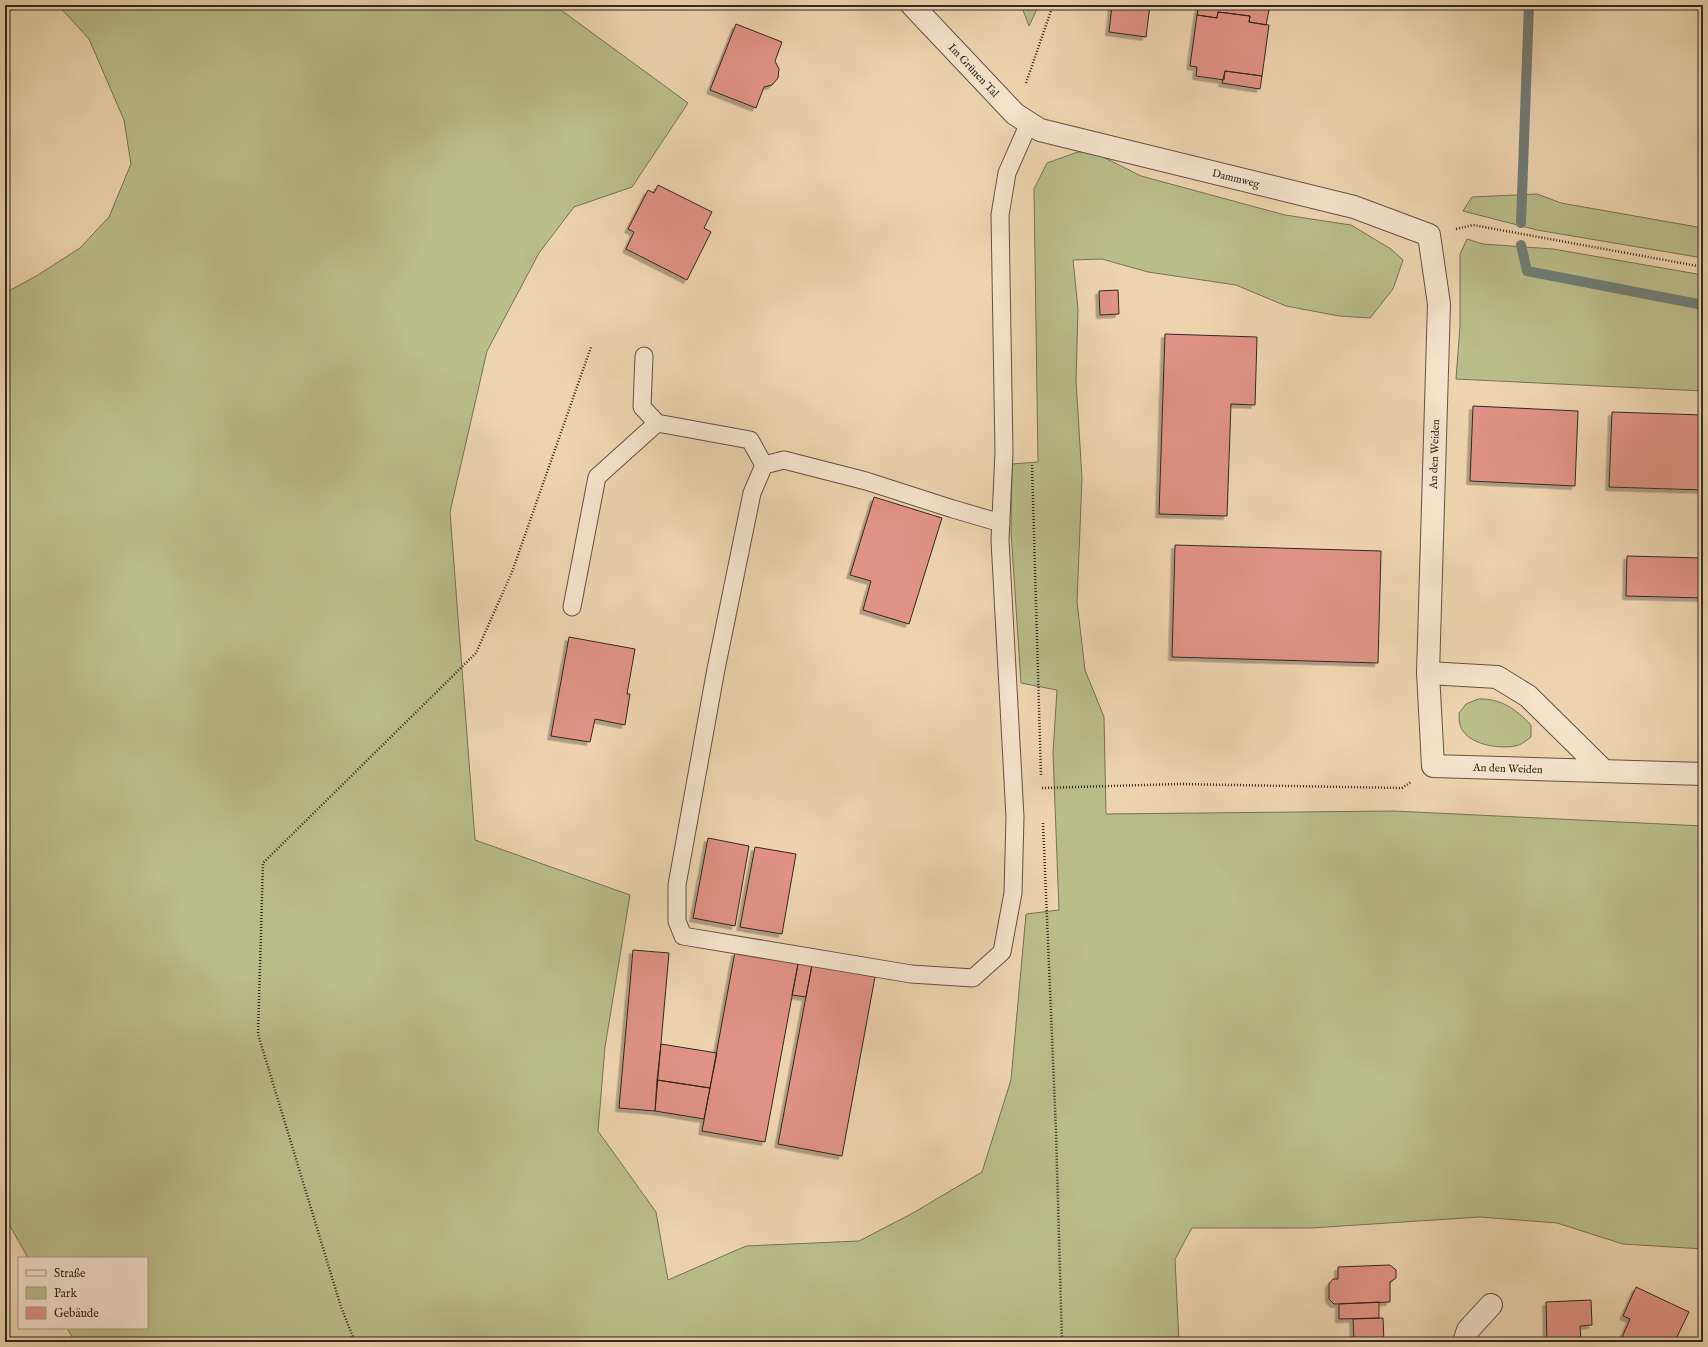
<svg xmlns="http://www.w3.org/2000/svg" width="1708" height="1347" viewBox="0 0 1708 1347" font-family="'IM FELL English',serif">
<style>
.green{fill:#b9bd8a;stroke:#767254}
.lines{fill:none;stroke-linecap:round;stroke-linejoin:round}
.stream{stroke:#717e77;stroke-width:10}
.building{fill:#e09384;stroke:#33281e;filter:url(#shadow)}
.lane-casing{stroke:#625342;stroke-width:19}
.street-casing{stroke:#625342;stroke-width:24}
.path{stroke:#33281e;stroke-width:2.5;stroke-dasharray:1 2;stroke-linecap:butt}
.lane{stroke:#f3e3cb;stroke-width:17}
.street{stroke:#f3e3cb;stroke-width:22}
.labels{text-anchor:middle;stroke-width:4;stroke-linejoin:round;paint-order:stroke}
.street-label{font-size:11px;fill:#33281e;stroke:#f3e3cb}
</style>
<defs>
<filter id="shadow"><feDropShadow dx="-3.5" dy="3.5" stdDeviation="0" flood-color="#0004"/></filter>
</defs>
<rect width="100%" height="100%" fill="#edd4af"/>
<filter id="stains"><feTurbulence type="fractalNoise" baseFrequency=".005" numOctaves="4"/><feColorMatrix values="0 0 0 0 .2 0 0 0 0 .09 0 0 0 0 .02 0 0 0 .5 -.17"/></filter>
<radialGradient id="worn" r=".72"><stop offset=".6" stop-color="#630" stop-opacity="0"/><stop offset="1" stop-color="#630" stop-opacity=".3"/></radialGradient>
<path class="green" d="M58 5H554L688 103 632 187 574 207 539 253 487 351 450 512 475 840 630 895 605 1047 598 1131 656 1212 668 1280 746 1246 859 1241 913 1213 982 1172 1011 1080 1026 914 1059 910 1053 753 1057 690 1021 683 1011 532 1012 464 1038 462 1034 189 1047 163 1078 152 1095 153 1141 176 1285 215 1351 225 1391 249 1403 260 1393 289 1370 318 1339 316 1286 306 1236 285 1148 272 1102 259 1073 260 1078 309 1076 381 1082 478 1077 602 1085 670 1104 717 1106 814 1394 811 1703 826V1249L1623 1244 1557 1223 1480 1217 1311 1228H1192L1175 1259 1179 1342H75L67 1328H147V1258H28L5 1217V293L38 275 80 248 109 217 131 164 124 120 89 39Z
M1021 5H1039L1029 26Z
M1537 194 1561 203 1703 228V258L1537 230 1463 211 1472 197Z
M1467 239 1483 244 1553 249 1703 275V391L1456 379 1460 326V254Z
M1478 699C1500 698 1516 709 1531 725V737C1526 741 1521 745 1515 746 1500 749 1472 745 1463 731 1459 726 1459 719 1459 713L1466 704Z"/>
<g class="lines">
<path class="stream" d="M1521 223 1529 5
M1521 245 1527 271 1703 305"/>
</g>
<path class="building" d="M1112 5H1150L1146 37 1109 32Z
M1199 5H1270L1266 25 1249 22 1250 16 1218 12 1217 18 1197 15Z
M1218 12 1250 16 1249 22 1269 25 1262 76 1225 71 1224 80 1196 76 1197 67 1190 66 1197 15 1217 18Z
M736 24 782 42 775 61 779 69 778 78 772 85 764 87 756 108 710 90Z
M1225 71 1262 76 1260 89 1222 83Z
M658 185 712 212 704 228 711 232 687 280 626 249 634 232 628 229 648 190 654 193Z
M1118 290 1119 314 1100 315 1099 291Z
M1165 334 1257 337 1255 405 1231 404 1227 516 1159 514Z
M1473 406 1578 411 1575 486 1470 481Z
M1612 412 1703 415V490L1609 487Z
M874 497 942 518 909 624 863 610 871 581 850 575Z
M1175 545 1381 551 1378 663 1172 657Z
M1627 556 1703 558V598L1626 596Z
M569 637 635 649 627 694H630L625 725 595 719 590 742 551 736Z
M708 838 749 846 735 926 693 918Z
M755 847 796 854 782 934 740 927Z
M633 950 669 953 655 1111 619 1108Z
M735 952 798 964 765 1142 702 1131Z
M798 964 812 965 806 997 792 995Z
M812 965 875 977 842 1156 778 1144Z
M661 1044 717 1053 710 1088 657 1080Z
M657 1080 710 1088 704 1119 655 1111Z
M1390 1265 1396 1270V1278L1390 1282V1302L1334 1304 1329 1299V1284L1333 1279H1338V1267Z
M1636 1287 1689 1312 1675 1341 1677 1342H1620L1630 1319 1623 1316Z
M1591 1300 1592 1325 1580 1326 1581 1341H1547L1546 1302Z
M1379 1302V1318L1339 1319V1304Z
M1383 1318 1384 1342H1354L1353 1319Z
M1549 1341H1574V1342H1549Z"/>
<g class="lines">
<defs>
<path id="lane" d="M644 356 642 407 657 423
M1001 523 953 509 866 481 784 460 764 465 752 493 716 669 677 885V921L683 936 911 974 973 978 1002 952 1013 893 1015 817 1000 540 1004 452 1000 215 1007 173 1029 123
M572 607 597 477 657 423 750 440 764 465"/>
<path id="street" d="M912 5 1015 114 1040 130 1354 207 1429 235 1439 304 1428 673 1433 766 1703 774
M1428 673 1497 677 1528 696 1604 771
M1464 1342 1468 1330 1491 1305"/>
</defs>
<use href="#lane" class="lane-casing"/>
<use href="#street" class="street-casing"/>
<path class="path" d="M1026 83 1053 5
M1456 229 1473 225 1703 267
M1032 465 1041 776
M1042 788 1179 784 1402 788 1411 782
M1043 823 1056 1132 1062 1342
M355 1342 341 1307 258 1034 263 863 476 653 512 572 591 347"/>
<use href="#lane" class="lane"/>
<use href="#street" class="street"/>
</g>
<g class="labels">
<g class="street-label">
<text transform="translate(974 70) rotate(47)" y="4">Im Grünen Tal</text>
<text transform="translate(1236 178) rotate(14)" y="4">Dammweg</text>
<text transform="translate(1434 454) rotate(-88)" y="4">An den Weiden</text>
<text transform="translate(1508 768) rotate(2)" y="4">An den Weiden</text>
</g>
</g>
<rect width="1708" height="1347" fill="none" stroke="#edd4af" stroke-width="20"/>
<rect x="6" y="6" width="1696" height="1335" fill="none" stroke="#33281e" stroke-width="2"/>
<rect x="10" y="10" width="1688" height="1327" fill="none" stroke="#33281e"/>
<rect x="18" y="1257" width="130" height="72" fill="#f3e3cb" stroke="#a69886"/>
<rect x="26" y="1270" width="20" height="6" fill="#f3e3cb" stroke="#a69886"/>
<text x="54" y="1277" font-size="12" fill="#33281e">Straße</text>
<rect x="26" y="1287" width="20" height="12" fill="#b9bd8a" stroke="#a69886"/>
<text x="54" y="1297" font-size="12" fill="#33281e">Park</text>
<rect x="26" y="1307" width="20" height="12" fill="#e09384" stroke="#a69886"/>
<text x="54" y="1317" font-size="12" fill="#33281e">Gebäude</text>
<rect width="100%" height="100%" filter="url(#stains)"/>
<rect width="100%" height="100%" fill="url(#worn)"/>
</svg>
